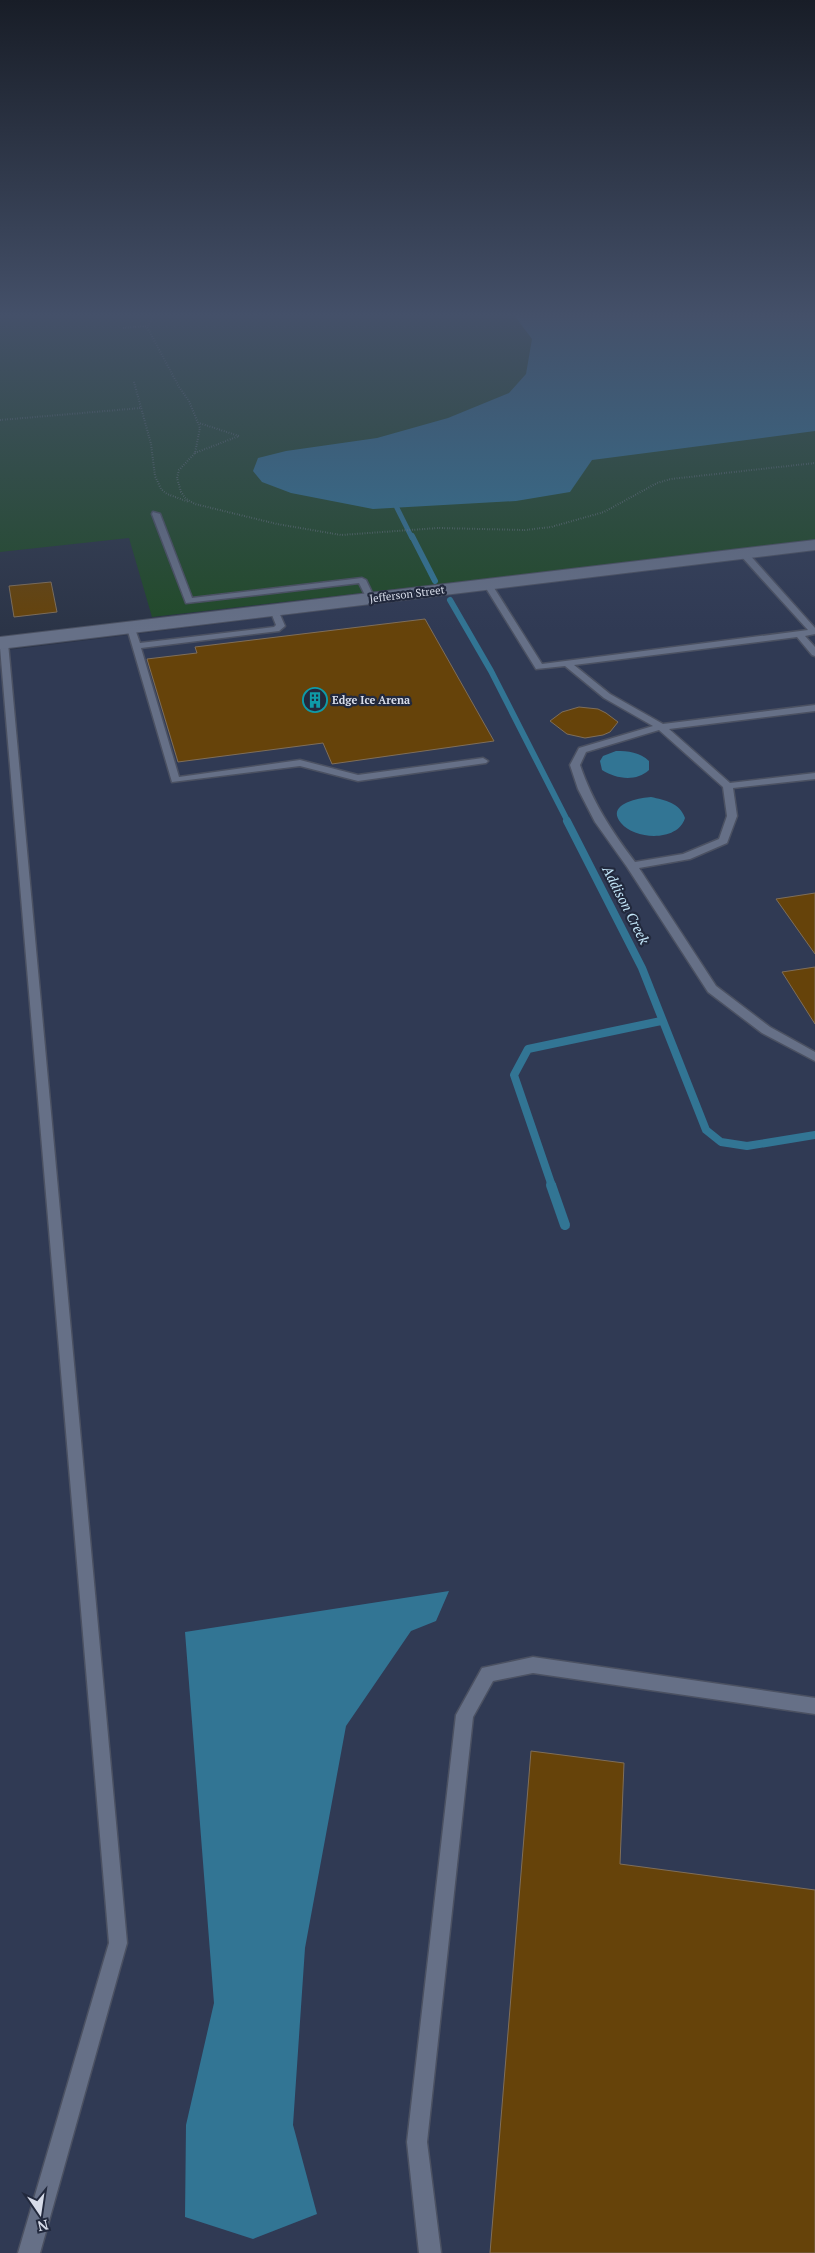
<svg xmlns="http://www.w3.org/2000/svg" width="815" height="2253" viewBox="0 0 815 2253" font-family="'PT Serif',serif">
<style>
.built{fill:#303a54}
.green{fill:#214a29}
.water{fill:#327594}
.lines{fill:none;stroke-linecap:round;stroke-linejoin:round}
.stream-far3{stroke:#327594;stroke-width:5}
.stream-far2{stroke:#327594;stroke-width:6}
.stream-far1{stroke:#327594;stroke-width:8}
.stream{stroke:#327594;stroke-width:10}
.building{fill:#66430a;stroke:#7f6e59}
.service-casing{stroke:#4b5162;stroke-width:3}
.tertiary-casing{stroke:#4b5162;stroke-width:2}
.path{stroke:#767d8e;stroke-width:2;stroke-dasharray:0.5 2;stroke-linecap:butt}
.service{fill:#667087;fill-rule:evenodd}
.tertiary{fill:#667087;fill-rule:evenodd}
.labels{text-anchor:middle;stroke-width:4.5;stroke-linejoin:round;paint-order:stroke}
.far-street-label{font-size:11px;fill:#d7dce9;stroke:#22293d}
.far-poi-label{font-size:11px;font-weight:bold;fill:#d7dce9;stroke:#22293d;text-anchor:start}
.water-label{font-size:14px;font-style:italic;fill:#c3e6f9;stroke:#22293d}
</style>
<rect width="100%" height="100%" fill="#2b3447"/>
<path class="built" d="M815 549V2253H0V651Z"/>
<path class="green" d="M0 315H815V541L152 617 129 538 0 552Z"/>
<path class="water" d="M514 315H815V431L592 460 570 492 516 501 373 509 291 493 262 482 253 471 258 458 286 451 377 438 448 418 509 393 526 374 532 339Z
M616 751C628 751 640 752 649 761V770C636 782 616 779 602 770L600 761 603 756Z
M651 797C665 800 680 803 685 818 678 842 635 840 621 823 605 804 639 798 651 797Z
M449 1591 436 1621 411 1631 346 1726 305 1948 293 2125 317 2214 253 2239 185 2217 186 2125 214 2003 185 1632Z"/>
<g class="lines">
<path class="stream-far3" d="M404 501 396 506 412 538"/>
<path class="stream-far2" d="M412 536 435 581
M450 600 491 671 568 822"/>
<path class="stream-far1" d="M567 821 642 968 706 1130 721 1142 747 1146 815 1135
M552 1186 514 1075 528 1049 661 1021"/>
<path class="stream" d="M551 1185 565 1225"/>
</g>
<path class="building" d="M51 582 57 612 14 617 9 586Z
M425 619 494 741 332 764 323 743 178 762 147 659 197 653 195 647Z
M579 707 598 709 606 713 618 722 610 732 603 735 585 738 567 734 550 721 562 712Z
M815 893V954L776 899Z
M815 967V1024L782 972Z
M531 1751 624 1763 620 1864 815 1890V2253H490Z"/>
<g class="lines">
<defs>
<path id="service" d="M153 512 160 514 192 598 362 578 366 580 375 599 368 601 359 583 186 603 152 514Z
M741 552H747L815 628V634L805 636 815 647V656L812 655 797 637 574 665 610 694 663 724 815 705V711L669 729 730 783 815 773V779L733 788 737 816 727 843 690 859 639 868 716 986 770 1027 815 1052V1061L762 1033 708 992 627 867 595 822 578 789 570 765 579 748 653 726 604 698 565 666 536 669 484 585 491 583 542 664 808 630 741 556ZM659 730 723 787 727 816 719 839 683 854 635 862C611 830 593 803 580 765L586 752Z
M274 607 278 610 285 626 279 631 141 648 179 777 300 760 358 775 483 758 488 761 486 763 358 781 300 766 172 782 127 628 134 626 140 643 274 627 276 625 270 610Z
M4 640 8 643 127 1943 40 2253H18L109 1943 0 647V642Z
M533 1657 815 1698V1714L533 1673 493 1681 473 1717 427 2142 441 2253H419L407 2142 456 1715 482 1668Z"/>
<path id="tertiary" d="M815 540V550L0 649V637Z"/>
</defs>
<use href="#service" class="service-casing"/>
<use href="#tertiary" class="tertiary-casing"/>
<path class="path" d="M155 315 147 327 179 387 189 401 200 428 195 453 179 470 177 478 181 492 186 499 195 504 277 524 341 535 438 528 525 530 551 527 604 512 657 483 671 479 815 463
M123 328 147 326
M134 382 151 444 155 476 161 489 167 494 189 502
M0 420 141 408
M195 453 239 436 199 423"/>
<use href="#service" class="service"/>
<use href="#tertiary" class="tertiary"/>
</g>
<linearGradient id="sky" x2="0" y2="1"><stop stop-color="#181d27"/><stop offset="0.5" stop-color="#445069"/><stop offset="1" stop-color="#445069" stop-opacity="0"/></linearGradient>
<rect width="815" height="631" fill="url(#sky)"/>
<defs>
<symbol id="building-ring" viewBox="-11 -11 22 22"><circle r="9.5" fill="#22293d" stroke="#0f9aa8" stroke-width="1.5"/><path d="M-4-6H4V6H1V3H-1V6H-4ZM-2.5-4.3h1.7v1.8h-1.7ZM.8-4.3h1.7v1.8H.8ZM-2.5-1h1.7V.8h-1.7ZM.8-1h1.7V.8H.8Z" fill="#0f9aa8"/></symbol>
</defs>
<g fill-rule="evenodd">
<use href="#building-ring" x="301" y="686" width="28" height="28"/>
</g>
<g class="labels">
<g class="far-street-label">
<text transform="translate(407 594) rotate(-7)" y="4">Jefferson Street</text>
</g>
<g class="far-poi-label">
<text x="332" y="704">Edge Ice Arena</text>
</g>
<g class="water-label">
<text transform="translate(626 905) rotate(63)" y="5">Addison Creek</text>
</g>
</g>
<g transform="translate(40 2213) rotate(167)" stroke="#22293d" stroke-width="4" paint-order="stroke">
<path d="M0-4L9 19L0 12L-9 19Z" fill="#d7dce9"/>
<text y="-8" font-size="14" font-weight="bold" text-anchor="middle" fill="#d7dce9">N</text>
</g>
</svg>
